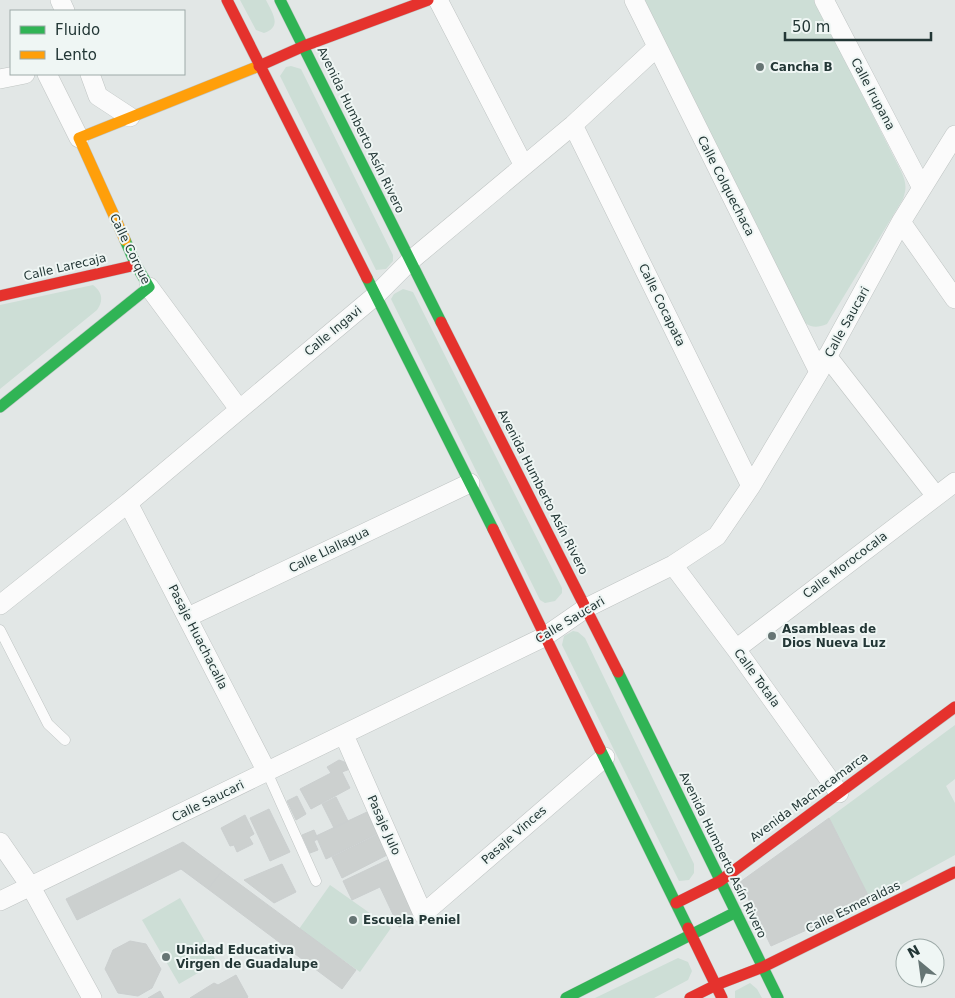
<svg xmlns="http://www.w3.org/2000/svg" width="955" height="998" viewBox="0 0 955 998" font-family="'DejaVu Sans',sans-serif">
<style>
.green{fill:#cdded6}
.building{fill:#ccd0cf;stroke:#cbcfcf}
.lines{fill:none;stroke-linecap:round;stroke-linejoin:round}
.lane-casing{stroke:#bfc4c3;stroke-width:11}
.street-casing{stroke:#bfc4c3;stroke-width:20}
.fast-casing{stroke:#bfc5c4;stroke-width:12}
.slow-casing{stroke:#bfc5c4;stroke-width:12}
.jam-casing{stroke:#bfc5c4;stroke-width:12}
.lane{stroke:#fbfbfb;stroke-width:10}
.street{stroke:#fbfbfb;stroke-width:19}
.fast{stroke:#30b455;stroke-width:11}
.slow{stroke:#ff9f0a;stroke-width:11}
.jam{stroke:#e5322d;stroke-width:11}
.poi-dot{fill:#667574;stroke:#eff6f4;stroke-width:2}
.labels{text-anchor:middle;stroke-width:4;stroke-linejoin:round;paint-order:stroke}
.poi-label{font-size:12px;font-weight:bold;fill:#233736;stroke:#eff6f4;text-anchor:start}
.street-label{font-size:12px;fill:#233736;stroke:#eff6f4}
</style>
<rect width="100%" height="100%" fill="#e2e7e6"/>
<path class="green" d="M240 0H266C272 12 283 27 264 33L256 30Z
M640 0H814L901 171C906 182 907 188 903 199L827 324C817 328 812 328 804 322Z
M291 66 301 69 393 255V261L386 269 376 270 280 76 286 67Z
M93 285C102 292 104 300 97 310L0 389V305Z
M403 289 413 292 562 588V593L555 601 545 603 540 600 391 299 394 294Z
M573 631 578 632 585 638 694 864V873L689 880 679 881 562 645 564 636Z
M955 725V779L946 786 955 803V855L871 901 829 818Z
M330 885 391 928 360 972 299 929Z
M180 898 217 962 179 984 142 920Z
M678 958 688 962 692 971 688 980 654 998H595Z
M750 983 757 989 762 998H735V991Z"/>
<path class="building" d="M339 760 347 763 350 769 342 772 350 788 311 809 300 789 331 773 327 767Z
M297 796 306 814 296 820 287 801Z
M336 797 348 821 334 828 322 804Z
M269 809 290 852 270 861 250 818Z
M367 812 377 834 326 859 316 836Z
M245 815 254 834 249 837 253 844 237 852 234 845 230 846 221 828Z
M829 818 871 901 771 946 740 882Z
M314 830 318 839 314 841 318 850 310 853 302 835Z
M381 833 391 853 342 878 332 857Z
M183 842 222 871 208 889 181 869 77 920 66 899Z
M396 856 423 916 399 927 380 887 352 900 343 881Z
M282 864 296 892 274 903 244 880Z
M222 871 356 970 342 989 208 889Z
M130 941 146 944 161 969 152 988 138 996 118 993 105 969 113 950Z
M236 975 248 997 247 998H190L214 983 218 985Z
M160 991 164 998H148Z"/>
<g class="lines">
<defs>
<path id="lane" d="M0 630 48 724 65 740
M267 772 316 881"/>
<path id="street" d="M60 0 65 11
M438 0 524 166
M634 0 819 372
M824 0 922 188
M47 74 79 138
M90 74 98 96 130 117
M0 79 25 74
M573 125 751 486
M901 222 955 299
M149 287 239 409
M827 356 936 496
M128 503 267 772
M673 565 736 649 839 793
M0 605 128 503 375 296 410 261 573 125 657 47
M188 617 470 483
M736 649 955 482
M344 735 423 914 605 757
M0 842 31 887 92 998
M0 901 544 637 586 608 673 565 717 536 751 486 819 372 901 222 955 135"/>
<path id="fast" d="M280 0 441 322
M367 278 493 529
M0 407 149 287 136 265 125 240
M618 672 778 998
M600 749 688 928
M566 998 736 912"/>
<path id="slow" d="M125 240 79 138 259 66"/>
<path id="jam" d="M227 0 367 278
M259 66 304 46 428 0
M0 296 136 265
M441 322 618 672
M493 529 600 749
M676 903 720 881 955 707
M688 928 722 998
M690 998 716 985 763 967 955 872"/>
</defs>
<use href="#lane" class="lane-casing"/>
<use href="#street" class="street-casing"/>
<use href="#fast" class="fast-casing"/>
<use href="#slow" class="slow-casing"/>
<use href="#jam" class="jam-casing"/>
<use href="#lane" class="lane"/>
<use href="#street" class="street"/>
<use href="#fast" class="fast"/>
<use href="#slow" class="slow"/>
<use href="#jam" class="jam"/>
</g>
<g class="poi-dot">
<circle cx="760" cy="67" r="5"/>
<circle cx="772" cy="636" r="5"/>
<circle cx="353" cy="920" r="5"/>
<circle cx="166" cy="957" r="5"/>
</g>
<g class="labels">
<g class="poi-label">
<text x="770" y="71">Cancha B</text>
<text x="782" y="633">Asambleas de<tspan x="782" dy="14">Dios Nueva Luz</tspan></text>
<text x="363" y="924">Escuela Peniel</text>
<text x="176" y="954">Unidad Educativa<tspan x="176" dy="14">Virgen de Guadalupe</tspan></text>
</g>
<g class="street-label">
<text transform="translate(873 94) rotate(62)" y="4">Calle Irupana</text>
<text transform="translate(361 130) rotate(64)" y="4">Avenida Humberto Asín Rivero</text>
<text transform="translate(726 186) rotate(63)" y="4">Calle Colquechaca</text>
<text transform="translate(130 249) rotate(64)" y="4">Calle Corque</text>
<text transform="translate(65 267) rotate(-13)" y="4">Calle Larecaja</text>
<text transform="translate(662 305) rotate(64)" y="4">Calle Cocapata</text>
<text transform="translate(847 322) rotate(-61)" y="4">Calle Saucari</text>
<text transform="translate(333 331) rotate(-40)" y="4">Calle Ingavi</text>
<text transform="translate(543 492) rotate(63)" y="4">Avenida Humberto Asín Rivero</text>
<text transform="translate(329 550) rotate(-26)" y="4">Calle Llallagua</text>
<text transform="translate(845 565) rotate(-37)" y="4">Calle Morococala</text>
<text transform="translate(570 620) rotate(-31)" y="4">Calle Saucari</text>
<text transform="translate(198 637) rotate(63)" y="4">Pasaje Huachacalla</text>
<text transform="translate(757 678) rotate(54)" y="4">Calle Totala</text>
<text transform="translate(809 797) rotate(-36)" y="4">Avenida Machacamarca</text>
<text transform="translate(208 801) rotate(-26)" y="4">Calle Saucari</text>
<text transform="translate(384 825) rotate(66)" y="4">Pasaje Julo</text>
<text transform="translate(514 835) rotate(-41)" y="4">Pasaje Vinces</text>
<text transform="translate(723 855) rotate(64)" y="4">Avenida Humberto Asín Rivero</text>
<text transform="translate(853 907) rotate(-26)" y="4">Calle Esmeraldas</text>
</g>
</g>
<rect x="10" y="10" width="175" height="65" fill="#eff6f4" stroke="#9daaa8"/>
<rect x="20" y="26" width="25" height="8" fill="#30b455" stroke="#9daaa8"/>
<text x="55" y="35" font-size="15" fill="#233736">Fluido</text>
<rect x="20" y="51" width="25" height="8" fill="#ff9f0a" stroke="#9daaa8"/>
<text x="55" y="60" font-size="15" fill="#233736">Lento</text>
<g transform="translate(920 963) rotate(331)"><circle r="24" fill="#eff6f4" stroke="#9daaa8"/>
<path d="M0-4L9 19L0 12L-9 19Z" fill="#667574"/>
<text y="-8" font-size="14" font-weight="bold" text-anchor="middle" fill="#233736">N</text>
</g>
<path d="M785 32v8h146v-8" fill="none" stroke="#233736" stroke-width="2.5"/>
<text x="792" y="32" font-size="15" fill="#233736" stroke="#eff6f4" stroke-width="4" paint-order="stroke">50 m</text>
</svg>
